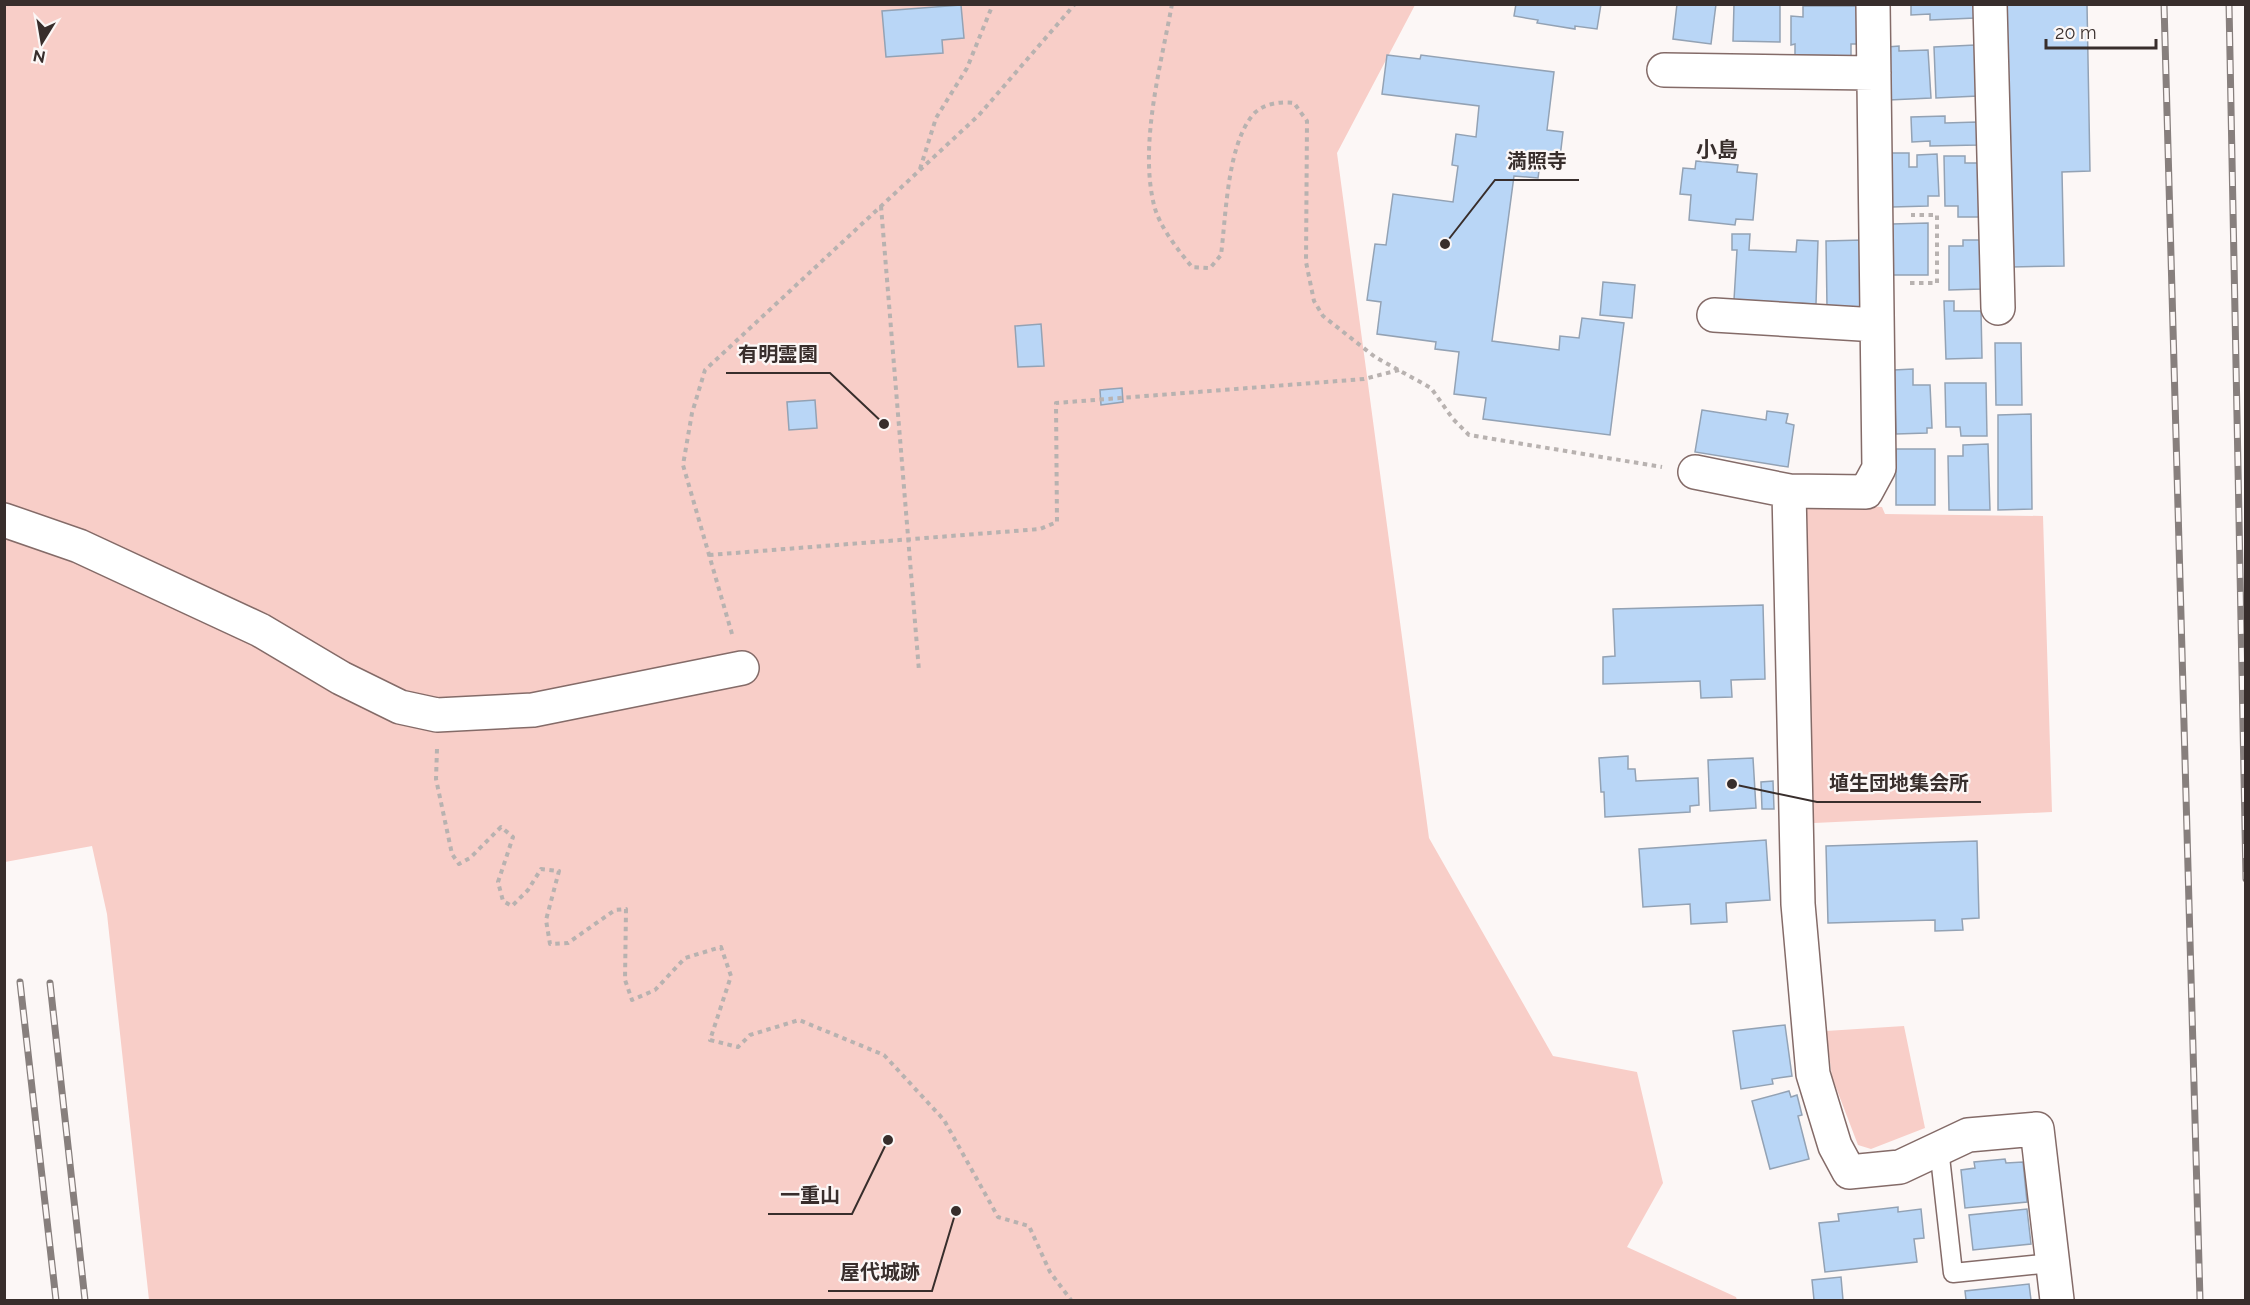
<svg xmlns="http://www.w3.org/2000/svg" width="2250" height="1305" viewBox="0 0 2250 1305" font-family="Raleway,'Noto Sans JP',sans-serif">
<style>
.green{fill:#f8cec8}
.building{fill:#b9d6f6;stroke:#93a2b4;stroke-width:1.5}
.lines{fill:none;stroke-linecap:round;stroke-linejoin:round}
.service-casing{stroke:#846b68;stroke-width:21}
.minor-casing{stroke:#846b68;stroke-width:36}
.path{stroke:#b8b2b0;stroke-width:4;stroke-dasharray:4.5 4.5;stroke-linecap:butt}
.service{stroke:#fff;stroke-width:18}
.minor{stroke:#fff;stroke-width:33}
.rail-casing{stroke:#877f7d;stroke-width:7}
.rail{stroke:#fcf7f6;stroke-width:4.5;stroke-dasharray:14;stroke-linecap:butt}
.labels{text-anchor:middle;stroke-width:4.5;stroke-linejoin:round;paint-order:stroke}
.quarter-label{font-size:21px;font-weight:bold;fill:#382e2c;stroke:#fcf7f6}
.leader{fill:none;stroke:#382e2c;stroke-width:2}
.callout-dot{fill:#382e2c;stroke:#fcf7f6;stroke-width:2}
.callout-label{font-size:20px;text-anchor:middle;font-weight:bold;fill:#382e2c;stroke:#fcf7f6;stroke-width:4.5;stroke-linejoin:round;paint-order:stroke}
</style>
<rect width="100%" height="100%" fill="#fcf7f6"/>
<path class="green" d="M5 5H1415L1337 153 1429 838 1553 1056 1637 1072 1663 1183 1627 1247 1736 1297 1737 1300H149L107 914 92 846 5 862Z
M1805 502 1882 507 1885 514 2043 516 2052 812 1814 823Z
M1904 1026 1925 1128 1871 1149 1858 1145 1832 1077 1826 1031Z"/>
<path class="building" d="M1516 4H1601L1597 29 1575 26V29L1537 23 1538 20 1514 16Z
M1677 4H1716L1711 44 1673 39Z
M1734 4H1780V42L1733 41Z
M1911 4H1974L1975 18 1930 20V14L1911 15Z
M2005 4H2087L2090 171 2062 172 2064 266 2011 267Z
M961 5 964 38 942 40 943 53 886 57 882 11Z
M1803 6H1859L1858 44H1851V56L1795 55V44L1791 45V16L1803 17Z
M1975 45 1978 96 1936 98 1934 47Z
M1899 46V51L1928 50 1931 98 1889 100 1887 47Z
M1387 55 1420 59 1421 55 1554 72 1547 130 1563 132 1559 166 1540 164 1538 178 1514 176 1492 341 1559 350 1560 336 1579 338 1582 318 1624 323 1610 435 1483 419 1486 398 1454 394 1459 352 1435 349 1436 342 1377 334 1381 302 1367 300 1375 244 1386 245 1393 194 1453 202 1458 166 1452 165 1456 134 1476 137 1479 106 1382 94Z
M1945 116V123L1977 122 1978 145 1930 146V141L1912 142 1911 117Z
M1890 153H1909V167H1917V155L1937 154 1939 196H1928V206L1892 207Z
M1944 156H1965V163H1979L1980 217H1958V206H1945Z
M1696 161 1738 165 1737 172 1757 174 1753 220 1736 219 1735 225 1689 220 1691 195 1680 194 1683 168 1695 169Z
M1928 223V275H1892V224Z
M1732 234H1750L1749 250 1796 252 1797 240 1818 241 1816 304 1734 300 1737 250H1732Z
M1862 240V307H1827L1826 241Z
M1963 240H1981L1982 289 1949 290V246H1963Z
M1603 282 1635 285 1632 318 1600 315Z
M1944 301H1954V311H1981L1982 358 1946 359Z
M1041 324 1044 366 1018 367 1015 326Z
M1995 343H2021L2022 405H1996Z
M1913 369V385H1930L1932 428H1927V433L1896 434 1894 370Z
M1945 383H1986L1987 436H1961L1960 427H1946Z
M1122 388 1123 402 1101 405 1100 390Z
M815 400 817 428 789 430 787 402Z
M1702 410 1766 420 1767 411 1788 414 1786 423 1794 425 1788 467 1695 452Z
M2031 414 2032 509 1998 510V415Z
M1988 444 1990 510H1949L1948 456H1963V445Z
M1896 449H1935V505H1896Z
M1763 605 1765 679 1731 680 1732 697 1701 698 1700 681 1603 684V657L1615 656 1613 609Z
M1628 756V769H1635L1636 781 1698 778 1699 805 1690 806V812L1605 817 1604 792H1601L1599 758Z
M1753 758 1756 808 1710 811 1708 760Z
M1773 781 1774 809H1762L1761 782Z
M1766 840 1770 900 1726 903 1727 922 1691 924 1690 904 1643 907 1639 849Z
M1977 841 1979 918 1962 919 1963 930 1935 931V920L1828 923 1826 846Z
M1785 1025 1792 1076 1772 1079 1773 1084 1741 1089 1733 1031Z
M1789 1091 1791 1097 1797 1095 1802 1115 1798 1116 1809 1159 1770 1169 1752 1101Z
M2005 1159 2006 1163 2023 1162 2027 1202 1965 1208 1961 1170 1975 1168 1974 1162Z
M1898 1207V1212L1921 1209 1924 1238 1914 1239 1917 1262 1825 1272 1819 1223 1839 1221 1838 1214Z
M2027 1209 2031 1244 1973 1250 1969 1215Z
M1841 1277 1843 1300H1814L1812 1280Z
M2029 1284 2031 1300H1966L1965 1291Z"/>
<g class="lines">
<defs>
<path id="service" d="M1939 1148 1953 1273 2052 1263"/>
<path id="minor" d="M1873 4 1879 468 1866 492 1789 491 1798 904 1813 1074 1835 1146 1849 1172 1900 1167 1968 1135 2037 1129 2057 1300
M1990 4 1998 308
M1664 70 1874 73
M1714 315 1877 325
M1695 472 1789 491
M4 520 79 546 260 630 341 678 400 707 437 715 533 710 742 668"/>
</defs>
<use href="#service" class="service-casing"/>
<use href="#minor" class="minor-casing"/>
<path class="path" d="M1172 4C1161 65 1139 144 1154 205 1159 226 1178 250 1192 267L1210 268 1221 255C1226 216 1227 147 1252 116 1261 104 1280 101 1294 103L1307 121 1306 262 1314 301 1323 316 1375 357 1431 388 1453 419 1469 435 1662 467
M920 169 936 118 967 68 993 4
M881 206 919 671
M1910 283H1937V215H1911
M709 555 1040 529 1057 522 1056 403 1364 379 1399 370
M732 634 683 465 692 413 705 370 979 115 1075 4
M437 749 436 779 452 854 459 864 470 858 501 827 513 837 498 882 503 901 512 906 528 890 541 869 559 871 546 920 550 944 568 943 615 910 626 909 625 980 632 1000 655 990 685 958 721 947 731 976 710 1040 738 1047 750 1035 799 1020 884 1055 944 1120 998 1217 1029 1226 1050 1272 1071 1300"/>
<use href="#service" class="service"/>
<use href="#minor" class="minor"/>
<defs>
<path id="rail" d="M2164 4 2200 1300
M2229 4 2246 879
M20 982 56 1300
M50 983 85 1300"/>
</defs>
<use href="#rail" class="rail-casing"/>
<use href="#rail" class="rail"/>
</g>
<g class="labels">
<g class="quarter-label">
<text x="1717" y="157">小島</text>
</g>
</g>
<path class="leader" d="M1445 244L1495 180H1579M884 424L830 373H726M1732 784L1817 802H1981M888 1140L852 1214H768M956 1211L932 1291H828"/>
<g class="callout-dot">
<circle cx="1445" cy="244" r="6"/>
<circle cx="884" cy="424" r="6"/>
<circle cx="1732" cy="784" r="6"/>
<circle cx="888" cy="1140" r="6"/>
<circle cx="956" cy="1211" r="6"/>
</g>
<g class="callout-label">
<text x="1537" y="168">満照寺</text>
<text x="778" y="361">有明霊園</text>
<text x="1899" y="790">埴生団地集会所</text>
<text x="810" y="1202">一重山</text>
<text x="880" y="1279">屋代城跡</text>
</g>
<rect width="2250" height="1305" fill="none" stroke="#382e2c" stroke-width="12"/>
<g transform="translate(42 42) rotate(191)" stroke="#fcf7f6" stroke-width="4.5" paint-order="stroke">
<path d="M0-4.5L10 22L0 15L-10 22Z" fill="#382e2c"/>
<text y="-9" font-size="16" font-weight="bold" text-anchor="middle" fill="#382e2c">N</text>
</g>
<path d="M2046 39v9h110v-9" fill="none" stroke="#382e2c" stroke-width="3"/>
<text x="2055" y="39" font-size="18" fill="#382e2c" stroke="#fcf7f6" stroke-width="4.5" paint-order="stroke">20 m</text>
</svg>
